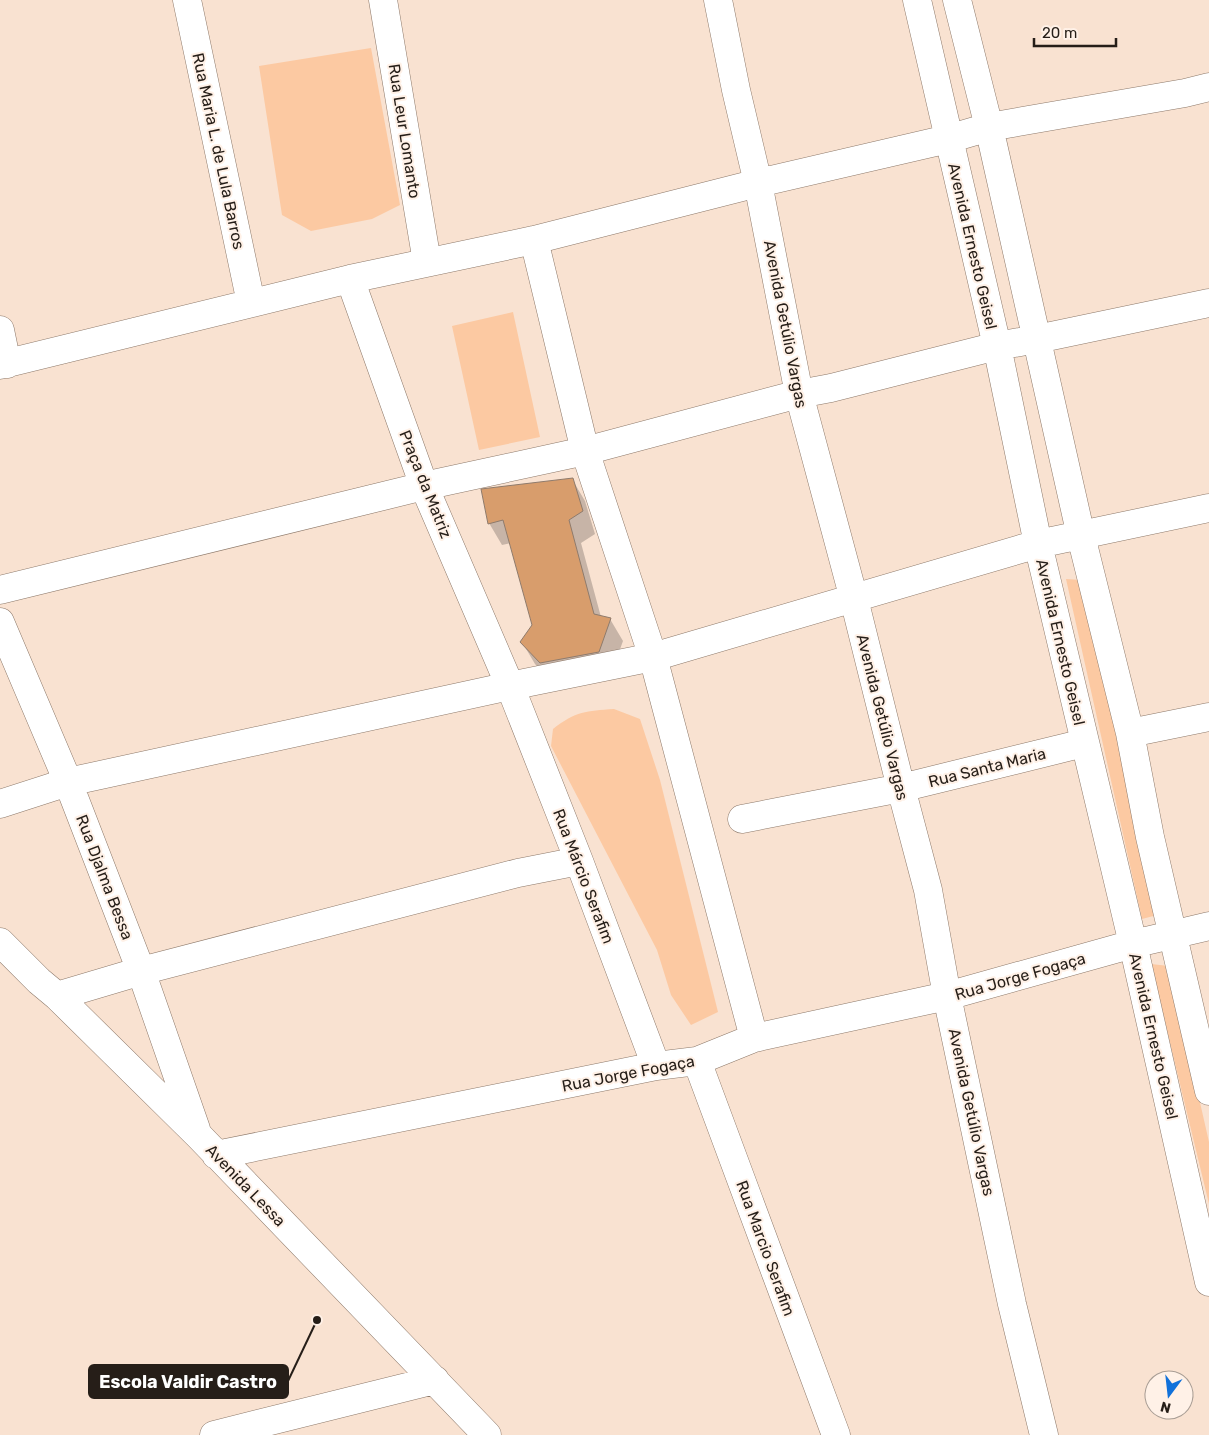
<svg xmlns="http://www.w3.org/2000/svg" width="1209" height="1435" viewBox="0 0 1209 1435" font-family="Rubik,sans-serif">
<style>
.green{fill:#fcc9a2}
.shadow{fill:#0003}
.building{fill:#d89d6c;stroke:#8f7b6c}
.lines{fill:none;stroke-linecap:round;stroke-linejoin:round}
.street-casing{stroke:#8d796a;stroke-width:29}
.street{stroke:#fff;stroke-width:28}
.labels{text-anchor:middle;stroke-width:4;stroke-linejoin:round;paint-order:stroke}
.street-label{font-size:16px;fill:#261e18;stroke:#fff1e7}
.leader{fill:none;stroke:#261e18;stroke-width:2}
.callout-dot{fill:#261e18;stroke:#fff1e7;stroke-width:2}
.callout{fill:#261e18;stroke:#261e18;stroke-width:2}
.callout-label{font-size:18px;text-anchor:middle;font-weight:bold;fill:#fff}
</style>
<rect width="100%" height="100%" fill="#f9e2d1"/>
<path class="green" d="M371 48 400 205 372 219 311 231 282 215 259 66Z
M513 312 540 437 479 450 452 326Z
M1066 579 1081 580 1157 915 1142 919Z
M614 709 640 719 660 780 718 1012 691 1025 671 995 657 950 551 746 553 729C576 711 586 711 614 709Z
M1151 964 1169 966 1209 1142V1204Z"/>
<path class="shadow" d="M572 479 585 501 595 534 581 543 601 617 610 619 623 641 611 674 554 685 535 664 522 642 533 625 511 543 502 545 489 523Z"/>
<path class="building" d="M573 478 583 511 569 520 594 614 611 618 599 652 540 663 520 642 532 625 503 520 488 524 481 489Z"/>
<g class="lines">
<defs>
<path id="street" d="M187 0 251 303
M383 0 427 262
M718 0 736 90 758 183 799 394 854 599 901 788 928 890 947 996 1012 1304 1044 1435
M917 0 997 346 1038 544 1133 944 1209 1282
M957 0 989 127 1081 536 1130 733 1150 837 1209 1091
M534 240 585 451 653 657 754 1038
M350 279 424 486 510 686 579 861 656 1066
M0 330 7 364
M0 365 350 279 534 240 758 183 948 139 989 127 1185 93 1209 87
M0 590 424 486 585 451 799 394 831 388 997 346 1037 339 1209 303
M0 622 68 782 141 971 196 1129
M1130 733 1209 717
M0 804 68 782 510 686 653 657 1038 544 1209 508
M742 819 901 788 1084 743
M0 942 39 981 57 996 199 1136 487 1435
M57 996 141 971 518 873 579 861
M697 1061 836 1435
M216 1155 656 1066 697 1061 754 1038 947 996 1133 944 1209 926
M214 1435 435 1380"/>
</defs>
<use href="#street" class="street-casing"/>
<use href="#street" class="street"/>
</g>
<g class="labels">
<g class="street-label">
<text transform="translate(405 131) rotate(81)" y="6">Rua Leur Lomanto</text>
<text transform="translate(219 151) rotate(78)" y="6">Rua Maria L. de Lula Barros</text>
<text transform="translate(973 246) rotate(77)" y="6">Avenida Ernesto Geisel</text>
<text transform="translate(786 324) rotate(79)" y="6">Avenida Getúlio Vargas</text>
<text transform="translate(426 484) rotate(68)" y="6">Praça da Matriz</text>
<text transform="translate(1061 642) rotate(77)" y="6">Avenida Ernesto Geisel</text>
<text transform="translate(883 717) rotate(76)" y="6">Avenida Getúlio Vargas</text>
<text transform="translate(987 767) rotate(-14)" y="6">Rua Santa Maria</text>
<text transform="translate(584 876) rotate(69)" y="6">Rua Márcio Serafim</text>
<text transform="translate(105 877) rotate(69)" y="6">Rua Djalma Bessa</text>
<text transform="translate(1020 976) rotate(-16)" y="6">Rua Jorge Fogaça</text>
<text transform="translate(1154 1036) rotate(77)" y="6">Avenida Ernesto Geisel</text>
<text transform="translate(628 1073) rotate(-11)" y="6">Rua Jorge Fogaça</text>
<text transform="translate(972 1112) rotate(78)" y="6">Avenida Getúlio Vargas</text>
<text transform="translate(246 1185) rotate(46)" y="6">Avenida Lessa</text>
<text transform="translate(766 1248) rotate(70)" y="6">Rua Marcio Serafim</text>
</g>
</g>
<path class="leader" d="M317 1320L288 1381"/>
<circle class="callout-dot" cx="317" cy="1320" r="5"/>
<rect class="callout" x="89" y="1365" width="199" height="33" rx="5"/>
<g class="callout-label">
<text x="188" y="1388">Escola Valdir Castro</text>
</g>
<g transform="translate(1169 1395) rotate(195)"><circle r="24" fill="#fff1e7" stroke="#a89d94"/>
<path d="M0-4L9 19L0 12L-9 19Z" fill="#1171da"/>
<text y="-8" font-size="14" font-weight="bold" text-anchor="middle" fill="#261e18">N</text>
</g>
<path d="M1034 38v8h82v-8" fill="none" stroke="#261e18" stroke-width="2.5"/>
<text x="1042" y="38" font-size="15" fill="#261e18" stroke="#fff1e7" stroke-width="4" paint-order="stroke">20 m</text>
</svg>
